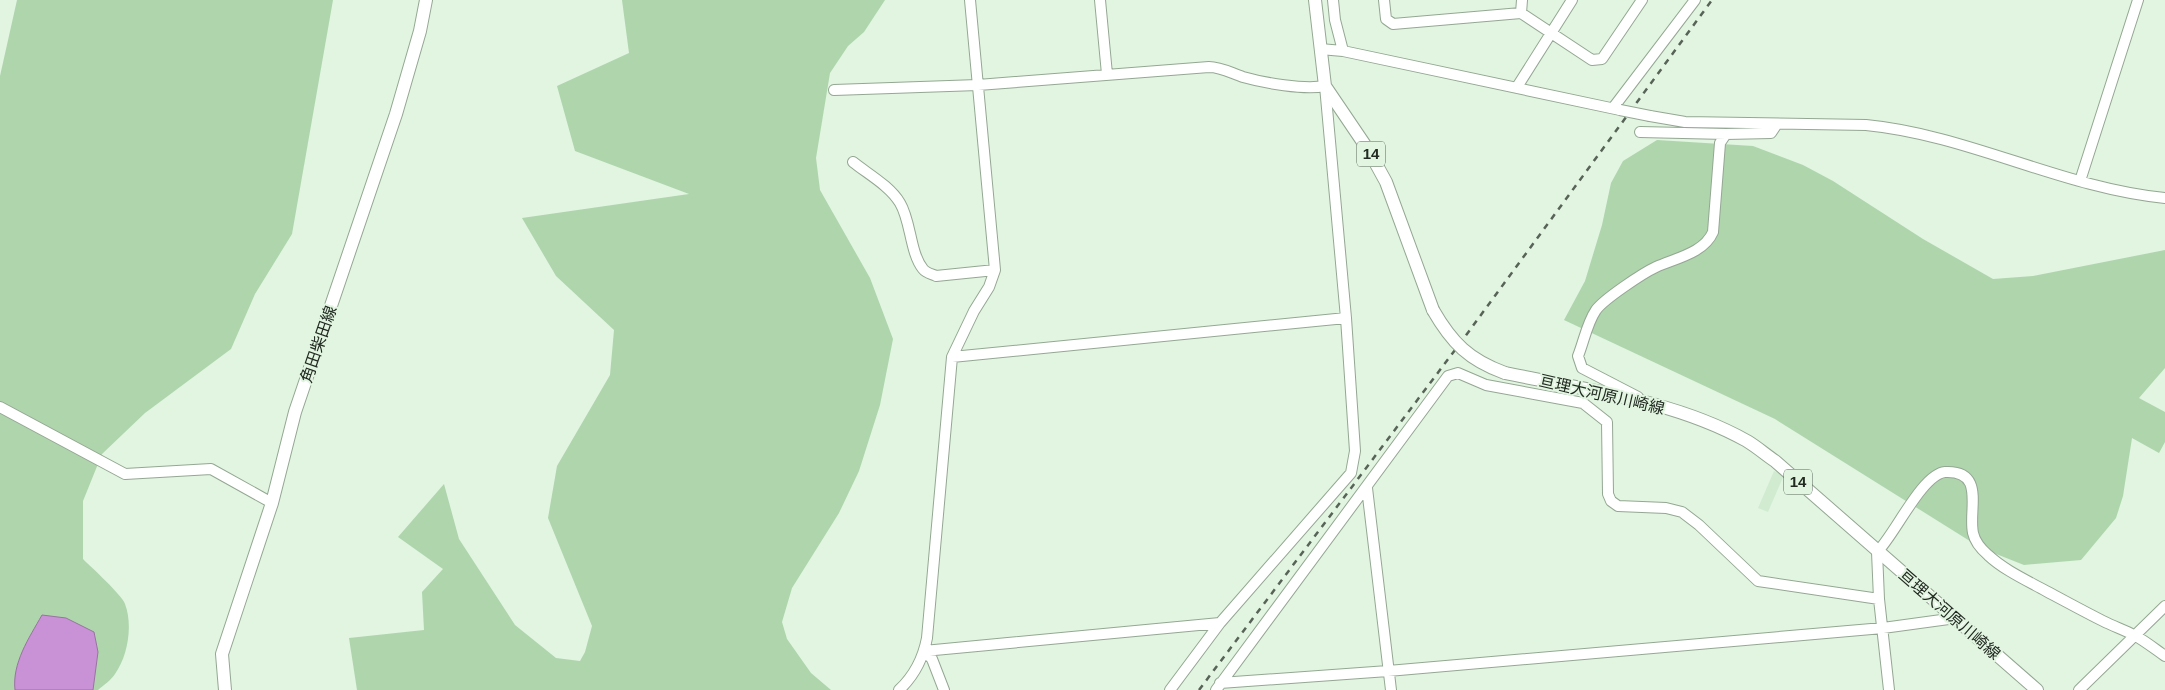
<svg xmlns="http://www.w3.org/2000/svg" width="2165" height="690" viewBox="0 0 2165 690" font-family="Arial,'Noto Sans JP',sans-serif">
<style>
.built{fill:#d1ebd0}
.green{fill:#afd5ad}
.water{fill:#ca92d6;stroke:#9873a0}
.lines{fill:none;stroke-linecap:round;stroke-linejoin:round}
.minor-casing{stroke:#94a793;stroke-width:12}
.major-casing{stroke:#94a793;stroke-width:14}
.minor{stroke:#fff;stroke-width:10}
.major{stroke:#fff;stroke-width:12}
.rail{stroke:#576357;stroke-width:2.5;stroke-dasharray:6 6;stroke-linecap:butt}
.minor-bridge-casing{stroke:#94a793;stroke-width:12;stroke-linecap:butt}
.major-bridge-casing{stroke:#94a793;stroke-width:14;stroke-linecap:butt}
.minor-bridge{stroke:#fff;stroke-width:10}
.major-bridge{stroke:#fff;stroke-width:12}
.labels{text-anchor:middle;stroke-width:4;stroke-linejoin:round;paint-order:stroke}
.shield{fill:#e1f5e0;stroke:#5b675b;stroke-width:1}
.shield-label{font-size:15px;font-weight:bold;fill:#222a22}
.street-label{font-size:16px;fill:#222a22;stroke:#e1f5e0}
</style>
<rect width="100%" height="100%" fill="#e1f5e0"/>
<path class="built" d="M1774 471 1784 475 1768 512 1758 508Z"/>
<path class="green" d="M17 0H333L292 234 255 294 231 349 145 413 102 454 83 501V559C92 568 122 595 125 604 133 625 128 656 115 674 111 680 104 685 98 690H0V76Z
M622 0H885L864 32 848 46 830 73 816 158 820 190 870 278 893 339 880 405 859 471 839 513 792 588 782 622 787 639 811 673 831 690H357L349 638 424 630 422 592 443 569 398 537 444 484 459 539 515 625 556 658 580 661 585 652 592 626 548 518 557 466 610 375 614 330 556 276 522 218 689 194 575 151 557 86 629 53Z
M1657 140 1753 146 1803 165 1833 181 1923 239 1993 279 2033 276 2165 250V368L2139 398 2165 412V442L2159 453 2132 438 2123 496 2116 518 2081 560 2024 565 1981 548 1775 419 1564 320 1585 281 1602 225 1611 183 1623 161Z"/>
<path class="water" d="M42 615 66 618 94 632 98 652 93 690H15C12 663 29 638 42 615Z"/>
<g class="lines">
<defs>
<path id="minor" d="M1100 0 1107 74
M1333 0 1335 20 1343 51
M1384 0 1386 19 1393 24 1521 13 1592 60 1602 59 1642 0
M1521 13 1522 0
M1320 49 1343 51 1620 110
M1517 87 1572 0
M834 90 978 85 1209 67C1221 67 1231 73 1243 77 1264 83 1304 90 1325 86L1346 318 1355 451 1351 473 1220 623 1170 690
M1613 108 1695 0
M1650 116 1685 122 1866 125C1969 135 2062 188 2165 198
M1640 132 1726 134
M853 162C868 174 890 186 900 203 911 221 910 253 923 269 926 273 932 274 936 276L995 270
M2080 181 2138 0
M952 357 1346 318
M1638 397 1582 368 1578 356C1584 341 1587 323 1596 310 1604 299 1643 273 1656 267 1676 258 1704 253 1713 232L1720 143 1726 134 1771 133 1777 124
M0 407 125 474 211 469 272 503
M1367 488 1391 690
M924 651 1220 623
M924 651 932 659 944 690
M1220 683 1388 671 1883 628 1956 618
M899 690C915 675 923 659 927 638L952 357 974 311 989 287 995 270 970 0
M1216 690 1448 376 1458 373 1486 385 1583 403 1607 422 1608 494 1611 501 1618 506 1666 508 1682 512 1699 525 1758 581 1879 599
M1889 690 1879 599 1877 552C1894 536 1922 474 1945 472 1986 470 1968 510 1973 533 1975 542 1981 549 1988 555 2004 570 2026 580 2046 591 2065 601 2083 611 2103 621 2113 626 2124 630 2134 635 2145 641 2155 649 2165 656
M2079 690 2165 606"/>
<path id="major" d="M1315 0 1325 86 1369 151 1386 182 1433 310
M1505 373C1586 390 1674 400 1747 441 1757 447 1766 455 1775 461L2037 690
M225 690 222 654 272 503 295 412 396 114 420 31 426 0"/>
</defs>
<use href="#minor" class="minor-casing"/>
<use href="#major" class="major-casing"/>
<use href="#minor" class="minor"/>
<use href="#major" class="major"/>
<path class="rail" d="M1199 690 1464 338 1712 0"/>
<defs>
<path id="minor-bridge" d="M1620 110 1650 116"/>
<path id="major-bridge" d="M1433 310C1452 343 1469 360 1505 373"/>
</defs>
<use href="#minor-bridge" class="minor-bridge-casing"/>
<use href="#major-bridge" class="major-bridge-casing"/>
<use href="#minor-bridge" class="minor-bridge"/>
<use href="#major-bridge" class="major-bridge"/>
</g>
<g class="labels">
<g class="shield">
<rect x="1357" y="141.5" width="28" height="25" rx="4"/>
<rect x="1784" y="469.5" width="28" height="25" rx="4"/>
</g>
<g class="shield-label">
<text x="1371" y="159">14</text>
<text x="1798" y="487">14</text>
</g>
<g class="street-label">
<text transform="translate(318 344) rotate(-71)" y="6">角田柴田線</text>
<text transform="translate(1602 394) rotate(13)" y="6">亘理大河原川崎線</text>
<text transform="translate(1950 614) rotate(41)" y="6">亘理大河原川崎線</text>
</g>
</g>
</svg>
